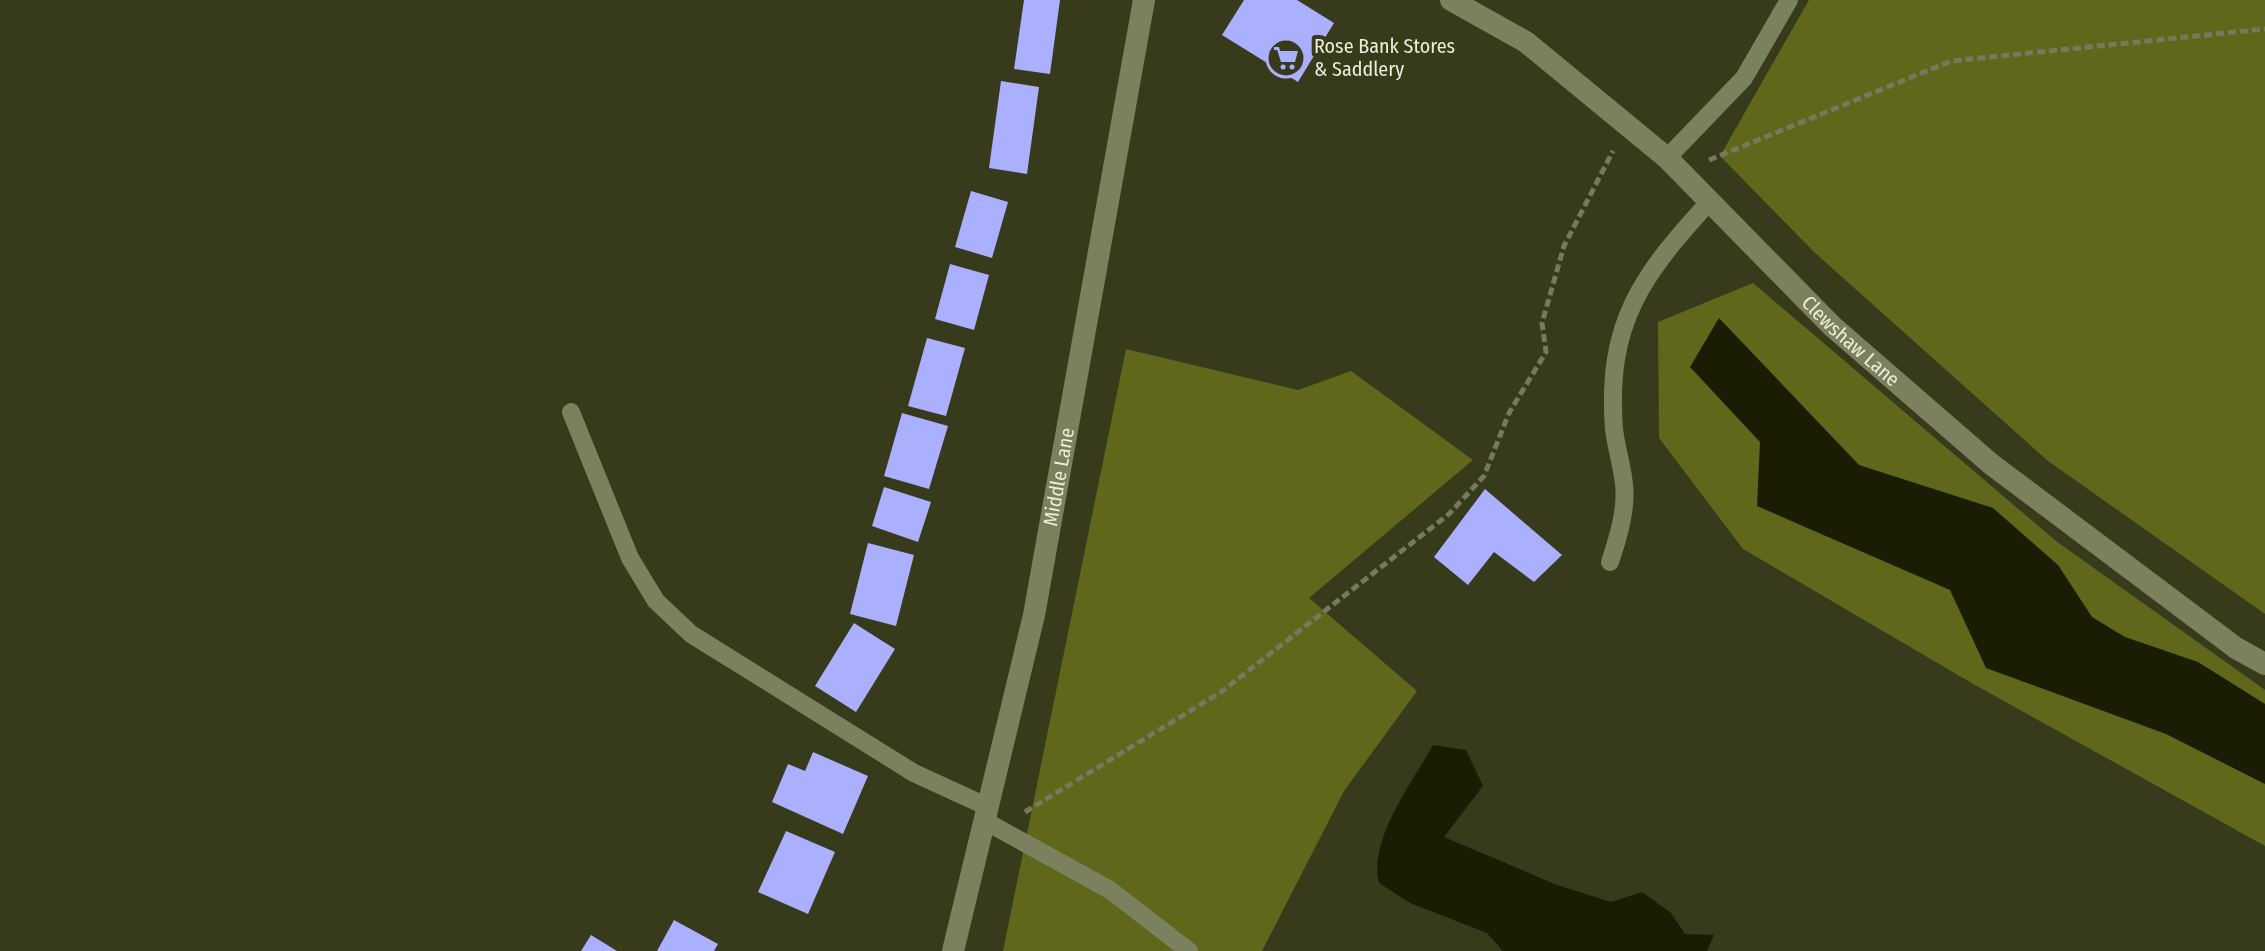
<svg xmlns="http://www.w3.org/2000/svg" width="2265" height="951" viewBox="0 0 2265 951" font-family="'Fira Sans Condensed',sans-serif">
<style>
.green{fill:#60671b}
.water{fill:#1a1d03}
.building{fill:#aaaffe}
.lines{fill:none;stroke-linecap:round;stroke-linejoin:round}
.path{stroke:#76795e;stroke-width:5;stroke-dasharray:8 4;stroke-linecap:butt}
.service{stroke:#7b805e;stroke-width:18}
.tertiary{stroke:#7b805e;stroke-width:22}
.labels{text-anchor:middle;stroke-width:8;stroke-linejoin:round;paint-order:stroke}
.poi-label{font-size:20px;fill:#ebeedb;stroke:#373a1b;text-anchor:start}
.street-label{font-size:20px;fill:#ebeedb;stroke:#373a1b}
</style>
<rect width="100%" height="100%" fill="#373a1b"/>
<path class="green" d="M1809 0H2265V614L2048 461 1814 252 1720 156Z
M1753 283 2056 541 2265 690V846L1975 685 1743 549 1659 438 1658 322Z
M1126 349 1298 390 1351 371 1473 460 1309 598 1417 691 1344 791 1262 951H1003Z"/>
<path class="water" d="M1719 318 1859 465 1993 508 2058 565 2092 617 2125 637 2198 662 2265 704V784L2166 734 1986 668 1950 590 1757 506 1760 442 1690 367Z
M1433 745 1466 750 1483 786 1444 837 1557 885 1611 902 1642 892 1671 913 1685 934 1714 935 1707 951H1503L1487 933 1410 903 1379 883C1368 840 1412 783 1433 745Z"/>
<path class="building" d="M1024 0H1060L1050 74 1014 69Z
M1244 0H1297L1334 23 1298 82 1222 35Z
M1001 81 1039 87 1027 174 989 168Z
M971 191 1008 202 992 258 955 247Z
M950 264 989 275 974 330 935 319Z
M927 338 965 348 946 416 908 406Z
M902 413 948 426 929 489 884 476Z
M884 487 931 502 918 542 872 526Z
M1485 489 1562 555 1534 582 1494 552 1468 585 1434 557Z
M868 543 914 555 896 626 850 614Z
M854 623 895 649 856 712 815 686Z
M813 752 868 776 843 834 772 802 788 764 805 771Z
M786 831 835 852 808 914 758 892Z
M674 920 718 944 714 951H657Z
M591 935 617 951H581Z"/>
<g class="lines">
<path class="path" d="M1709 160 1951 61 2265 29
M1025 812 1221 692 1449 514 1484 476 1509 413 1546 352 1542 323 1564 246 1613 151"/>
<path class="service" d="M1667 158 1744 78 1789 0
M571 412 630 558 656 601 691 634 914 773 988 807
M1610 562C1618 538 1627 509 1624 484 1622 465 1616 447 1614 429 1606 322 1642 275 1711 200
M985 821 1110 890 1189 951"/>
<g class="tertiary">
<path id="s1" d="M1451 0 1526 42 1667 158 1832 326 1991 464 2236 648 2265 664"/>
<path id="s2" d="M953 951 1034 615 1144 0"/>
</g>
</g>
<defs>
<symbol id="supermarket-ring" viewBox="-11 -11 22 22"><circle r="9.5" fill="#373a1b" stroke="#aab0fb" stroke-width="1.5"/><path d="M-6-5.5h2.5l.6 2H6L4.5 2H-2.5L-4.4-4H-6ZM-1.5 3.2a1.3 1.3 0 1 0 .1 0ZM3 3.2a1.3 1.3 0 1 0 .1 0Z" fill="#aab0fb"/></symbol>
</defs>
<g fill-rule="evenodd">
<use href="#supermarket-ring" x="1264" y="36" width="44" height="44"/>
</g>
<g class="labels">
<g class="poi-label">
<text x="1314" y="53">Rose Bank Stores<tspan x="1314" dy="23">&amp; Saddlery</tspan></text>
</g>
<g class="street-label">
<text dy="7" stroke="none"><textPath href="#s1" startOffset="528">Clewshaw Lane</textPath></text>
<text dy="7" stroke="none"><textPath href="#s2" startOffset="486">Middle Lane</textPath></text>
</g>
</g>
</svg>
